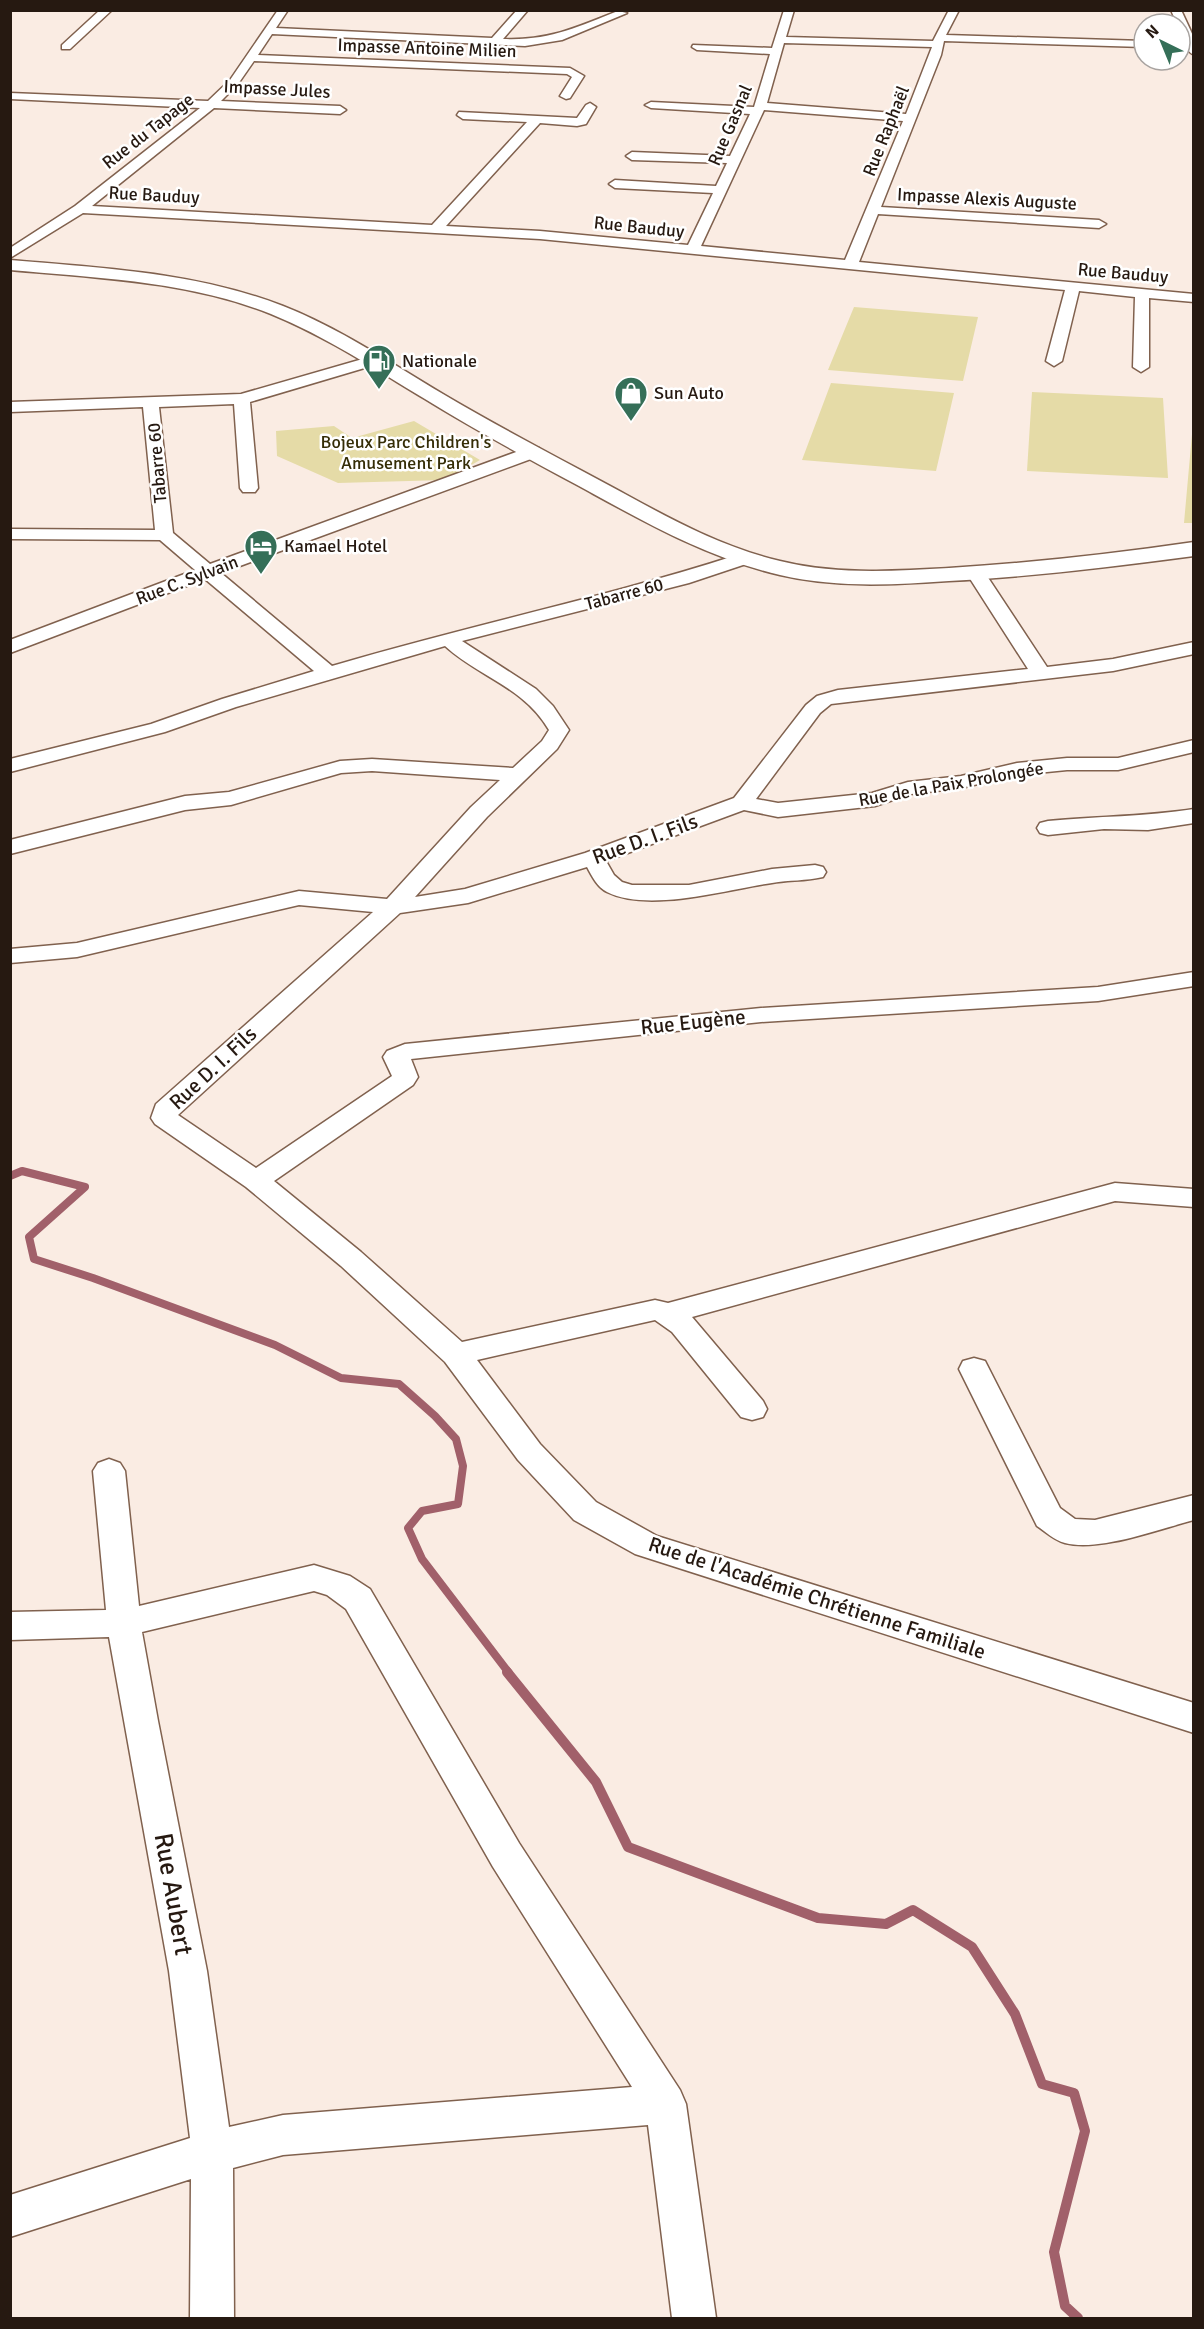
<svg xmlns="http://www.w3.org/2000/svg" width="1204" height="2329" viewBox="0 0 1204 2329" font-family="Signika,sans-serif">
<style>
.green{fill:#e5dba7}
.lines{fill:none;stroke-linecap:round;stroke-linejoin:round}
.stream-far1{stroke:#a1606a;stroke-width:8}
.stream{stroke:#a1606a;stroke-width:10}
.minor-casing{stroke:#80614e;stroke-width:3}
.secondary-casing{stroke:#80614e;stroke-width:3}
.minor{fill:#fff;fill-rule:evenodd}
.secondary{fill:#fff;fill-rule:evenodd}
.labels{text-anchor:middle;stroke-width:5;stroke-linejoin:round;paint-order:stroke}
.far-street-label{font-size:18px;fill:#261911;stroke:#fff}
.far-poi-label{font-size:18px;fill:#261911;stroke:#fff;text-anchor:start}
.far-park-label{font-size:18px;fill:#352d06;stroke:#fff}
.street-label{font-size:21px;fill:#261911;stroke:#fff}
.near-street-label{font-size:26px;fill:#261911;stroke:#fff}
</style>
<rect width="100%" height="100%" fill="#faece3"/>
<path class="green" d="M854 307 978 317 963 381 828 370Z
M831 383 954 393 936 471 802 460Z
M1032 392 1163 398 1168 478 1027 471Z
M414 421 480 460 445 480 338 483 277 456 276 431 334 426 352 438Z
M1193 423V523H1184Z"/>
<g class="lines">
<path class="stream-far1" d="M10 1176 22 1171 85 1187 29 1237 34 1259 93 1278 275 1345 341 1378 399 1384 435 1416 456 1439 463 1466 458 1504 422 1511 408 1528 422 1559 509 1673"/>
<path class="stream" d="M507 1672 596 1782 628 1847 818 1918 886 1924 913 1910 972 1947 1015 2014 1042 2084 1074 2093 1085 2131 1054 2252 1065 2306 1078 2318"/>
<defs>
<path id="minor" d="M100 10H112L70 49H62V45Z
M278 10H288L276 28 492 38 517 10H528L503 39C549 41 577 27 618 11L627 13 562 40 525 46 272 34 258 55 570 68 584 76 570 98 566 99 560 96 572 77 567 74 254 61 238 84 221 101 340 106 346 110 340 114 214 108 92 206 432 225 527 122 463 119 457 115 459 112 577 118 586 105 590 103 596 107 586 124 577 126 540 123 446 226 540 231 688 245 713 193 615 188 609 184 615 180 716 186 727 163 632 160 626 156 632 152 730 156 750 114 651 108 645 105 651 102 754 107 770 54 697 50 692 47 693 45 772 48 784 10H794L786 37 933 41 949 10H959L946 35 1144 41V47L944 41 941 55 881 207 1099 220 1106 224 1099 228 878 214 859 262 1194 294V302L1149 298V367L1141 372 1133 367 1135 297 1079 291 1062 361 1054 366 1046 361 1065 290 540 239 83 213 10 258V248L75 206 200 108 10 99V93L208 101 230 80ZM784 43 932 47 906 114 767 103ZM764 110 903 121 845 260 701 246Z
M1171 10H1181L1194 38V55C1185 51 1180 34 1180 24H1177Z
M373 356 381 361 378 364 250 402 258 488 255 492H243L240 488 234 404 159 407 173 533 210 564 527 448H539L541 452 539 456 221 573 332 666C466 626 604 598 737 555H749L752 559 749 563 689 583 462 641 536 689 553 706 569 730 557 749 487 817 415 897 465 889 585 853 734 798 806 705 817 696 838 690 1028 669 967 574 969 570H983L1047 667 1113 659 1194 642V654L1113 671 831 704 820 713 756 799 778 803 872 793 908 782 961 776 1017 763 1067 758H1118L1194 740V752L1118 770H1067L1017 775 961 788 911 794 875 806 778 817 744 810 606 861 614 875 622 882 632 885H689L772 869 815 865 823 867 826 872 823 877C806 881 789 880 772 883 728 889 649 913 607 892 597 887 592 876 587 867L468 903 400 913 178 1115 256 1168 392 1076 383 1057 387 1051 405 1044 761 1008 1098 987 1194 972V986L1098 1001 761 1022 411 1059 418 1077 413 1085 274 1181 361 1252 462 1342 655 1300 668 1303 1115 1183 1194 1189V1207L1115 1201 692 1317 763 1401 767 1409 763 1417 752 1420 741 1417 672 1332 655 1320 477 1360 540 1444 596 1502 657 1536 1194 1703V1733L635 1554 574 1520 518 1460 445 1362 341 1266 246 1187 155 1124 151 1118 156 1104 373 912 299 905 77 957 10 963V949L77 943 299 891 387 899 471 807 500 780 372 771 341 773 231 805 185 810 10 854V840L185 796 229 792 340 761 372 759 513 768 542 741 549 730C523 686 480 678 445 646L236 707 165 732 10 772V759L151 724 222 699 314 671 205 579 10 653V640L195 570 160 540 10 539V529L155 530 143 407 10 412V402L241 394Z
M1194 809V823L1148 830 1104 829 1048 835 1040 833 1037 828 1040 823 1048 821C1097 816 1145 817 1194 809Z
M974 1358 985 1361 1060 1508 1075 1519 1095 1520 1194 1495V1520C1159 1529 1099 1552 1065 1543 1054 1540 1046 1532 1037 1526L959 1369 963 1361Z
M109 1459 120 1463 125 1471 139 1606 314 1565 350 1576 370 1589 519 1843 680 2090 686 2104 716 2318H672L648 2125 283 2155 233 2168 234 2318H190L191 2179 10 2237V2195L190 2138 169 1971 109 1637 10 1640V1612L106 1610 93 1471 98 1463ZM314 1591 327 1595 346 1609 493 1867 632 2087 283 2115 229 2127 207 1971 158 1721 142 1632Z"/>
<path id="secondary" d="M10 260C102 268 196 272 283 306 339 328 391 363 443 394 502 429 564 461 625 494 674 521 725 548 780 561 835 575 893 571 949 568 1031 563 1112 554 1194 542V556C1112 567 1031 577 949 581 892 585 835 588 780 575 707 558 643 521 579 486 527 458 475 430 425 399 375 369 325 336 271 314 188 281 98 278 10 270Z"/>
</defs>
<use href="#minor" class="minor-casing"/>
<use href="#secondary" class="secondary-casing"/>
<use href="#minor" class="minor"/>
<use href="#secondary" class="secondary"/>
</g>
<defs>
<symbol id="fuel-pin" viewBox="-11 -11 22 30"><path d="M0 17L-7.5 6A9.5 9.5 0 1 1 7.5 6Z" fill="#356f58" stroke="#fff"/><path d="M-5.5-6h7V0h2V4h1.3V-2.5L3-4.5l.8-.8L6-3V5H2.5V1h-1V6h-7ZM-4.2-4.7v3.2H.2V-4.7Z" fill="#fff"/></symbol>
<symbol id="shop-pin" viewBox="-11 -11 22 30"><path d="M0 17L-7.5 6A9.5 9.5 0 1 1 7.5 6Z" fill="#356f58" stroke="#fff"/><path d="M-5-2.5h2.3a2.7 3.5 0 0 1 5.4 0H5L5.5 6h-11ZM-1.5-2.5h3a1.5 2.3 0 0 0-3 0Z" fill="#fff"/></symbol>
<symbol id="hotel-pin" viewBox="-11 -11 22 30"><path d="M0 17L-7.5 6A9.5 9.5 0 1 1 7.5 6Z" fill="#356f58" stroke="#fff"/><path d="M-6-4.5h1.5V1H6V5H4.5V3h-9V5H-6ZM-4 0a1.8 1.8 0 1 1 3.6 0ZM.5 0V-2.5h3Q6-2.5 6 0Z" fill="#fff"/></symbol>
</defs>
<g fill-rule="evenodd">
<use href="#fuel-pin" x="360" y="342" width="38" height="52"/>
<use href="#shop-pin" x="612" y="374" width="38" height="52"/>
<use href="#hotel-pin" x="242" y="527" width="38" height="52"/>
</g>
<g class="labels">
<g class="far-street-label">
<text transform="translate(427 48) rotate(2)" y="6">Impasse Antoine Milien</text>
<text transform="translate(277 89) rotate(3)" y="6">Impasse Jules</text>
<text transform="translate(730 125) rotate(-67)" y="6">Rue Gasnal</text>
<text transform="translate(148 131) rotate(-38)" y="6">Rue du Tapage</text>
<text transform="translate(886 131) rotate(-68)" y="6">Rue Raphaël</text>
<text transform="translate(154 195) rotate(3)" y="6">Rue Bauduy</text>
<text transform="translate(987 199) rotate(3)" y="6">Impasse Alexis Auguste</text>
<text transform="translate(639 227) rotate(6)" y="6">Rue Bauduy</text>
<text transform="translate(1123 273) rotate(5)" y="6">Rue Bauduy</text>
<text transform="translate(157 463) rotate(-95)" y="6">Tabarre 60</text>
<text transform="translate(187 580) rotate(-21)" y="6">Rue C. Sylvain</text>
<text transform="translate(624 594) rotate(-15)" y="6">Tabarre 60</text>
<text transform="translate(951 784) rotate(-10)" y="6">Rue de la Paix Prolongée</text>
</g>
<g class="far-poi-label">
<text x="402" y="367">Nationale</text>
<text x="654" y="399">Sun Auto</text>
<text x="284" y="552">Kamael Hotel</text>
</g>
<g class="far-park-label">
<text x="406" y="448">Bojeux Parc Children's<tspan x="406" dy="21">Amusement Park</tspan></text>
</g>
<g class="street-label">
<text transform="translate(645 839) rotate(-20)" y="7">Rue D. I. Fils</text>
<text transform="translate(693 1022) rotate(-6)" y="7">Rue Eugène</text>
<text transform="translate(213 1068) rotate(-43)" y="7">Rue D. I. Fils</text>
<text transform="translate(817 1598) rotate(18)" y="7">Rue de l'Académie Chrétienne Familiale</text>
</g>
<g class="near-street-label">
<text transform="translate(174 1894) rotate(80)" y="9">Rue Aubert</text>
</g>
</g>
<rect width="1204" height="2329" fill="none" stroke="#261911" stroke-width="24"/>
<g transform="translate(1162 42) rotate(317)"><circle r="28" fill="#ffffff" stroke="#a8a3a0" stroke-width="1.5"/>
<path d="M0-4.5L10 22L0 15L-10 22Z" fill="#356f58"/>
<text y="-9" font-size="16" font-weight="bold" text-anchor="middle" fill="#261911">N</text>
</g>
</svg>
